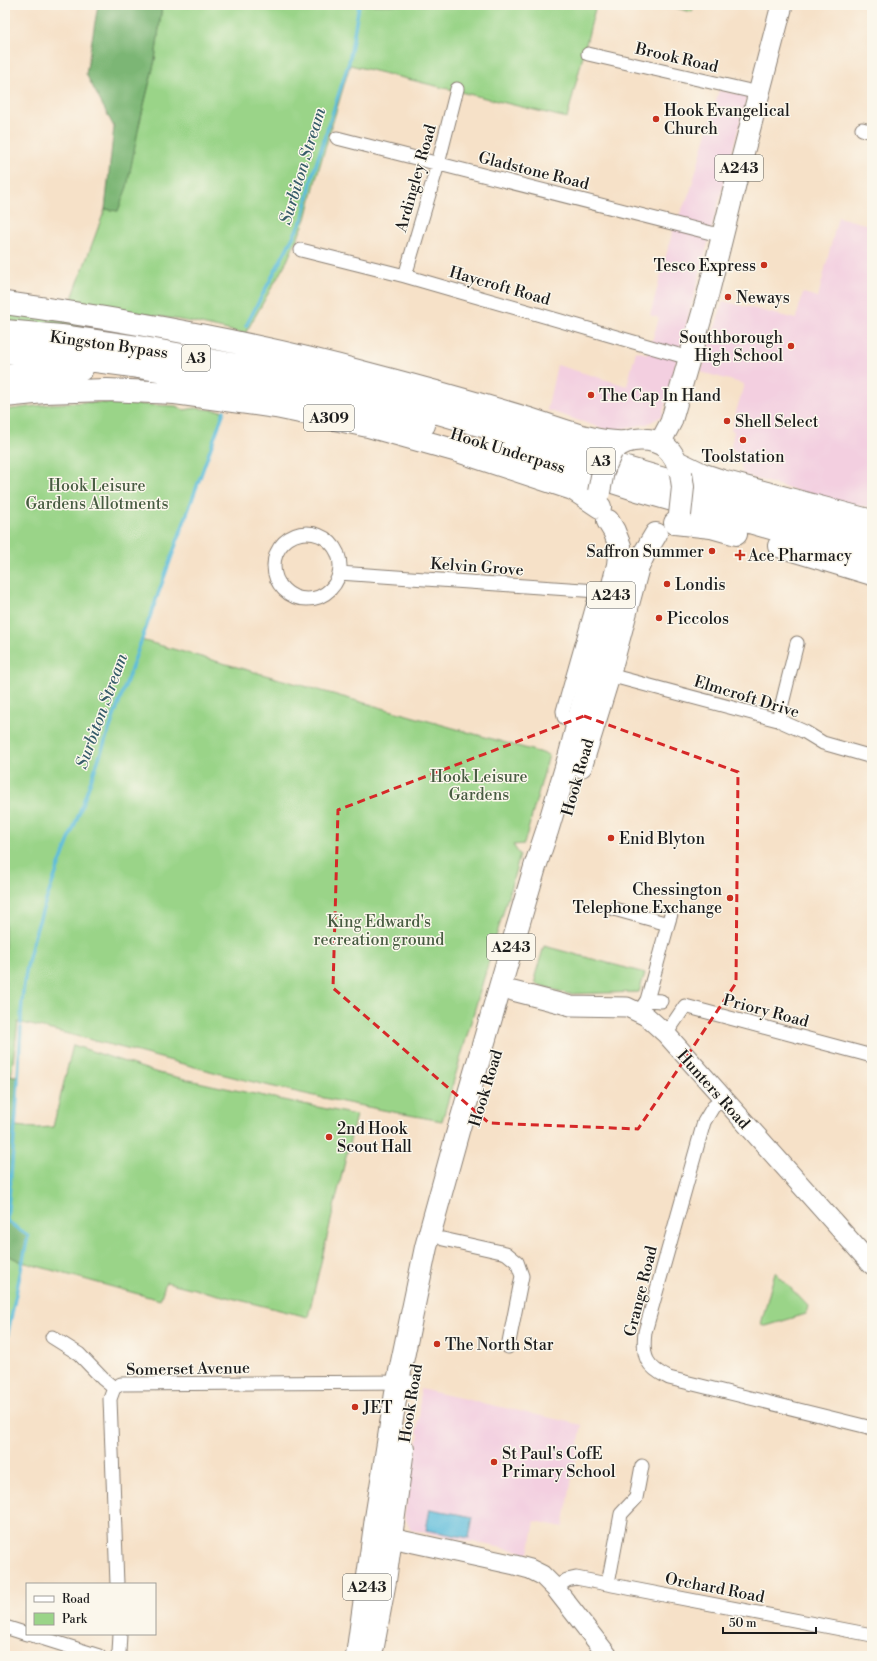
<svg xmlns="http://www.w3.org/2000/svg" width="877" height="1661" viewBox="0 0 877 1661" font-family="'Libre Bodoni',serif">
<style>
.built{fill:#f3cfe0}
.green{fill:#9ad488;stroke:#5b7852}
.forest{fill:#7bb674;stroke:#4c6948}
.water{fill:#5ebddc;stroke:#3d6c7c}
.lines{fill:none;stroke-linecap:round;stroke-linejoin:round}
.stream{stroke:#5ebddc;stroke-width:3.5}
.street-casing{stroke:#897e72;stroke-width:15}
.secondary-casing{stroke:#897e72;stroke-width:21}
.primary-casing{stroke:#897e72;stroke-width:23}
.highway-casing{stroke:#897e72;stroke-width:24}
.street{stroke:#fff;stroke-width:13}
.secondary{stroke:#fff;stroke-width:19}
.primary{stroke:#fff;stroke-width:21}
.highway{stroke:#fff;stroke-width:22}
.highway-bridge-casing{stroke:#897e72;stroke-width:24;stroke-linecap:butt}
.highway-bridge{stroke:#fff;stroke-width:22}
.marked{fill:none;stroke:#d62828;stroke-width:3;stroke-dasharray:8 5;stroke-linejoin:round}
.poi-dot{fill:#c8321e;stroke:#fbf7ec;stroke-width:1.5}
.labels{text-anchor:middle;stroke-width:3;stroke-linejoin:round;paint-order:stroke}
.shield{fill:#fbf7ec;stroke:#5f5e5a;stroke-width:1}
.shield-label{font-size:15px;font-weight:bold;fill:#1c1c1c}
.street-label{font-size:16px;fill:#1c1c1c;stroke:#fbf7ec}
.poi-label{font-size:16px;fill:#1c1c1c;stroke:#fbf7ec;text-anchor:start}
.park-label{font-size:16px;fill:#485c42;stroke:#fbf7ec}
.water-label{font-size:17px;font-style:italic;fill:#365c69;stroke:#fbf7ec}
</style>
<rect width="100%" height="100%" fill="#fbf7ec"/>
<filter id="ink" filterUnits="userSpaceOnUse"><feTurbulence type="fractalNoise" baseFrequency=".025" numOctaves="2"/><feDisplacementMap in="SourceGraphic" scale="8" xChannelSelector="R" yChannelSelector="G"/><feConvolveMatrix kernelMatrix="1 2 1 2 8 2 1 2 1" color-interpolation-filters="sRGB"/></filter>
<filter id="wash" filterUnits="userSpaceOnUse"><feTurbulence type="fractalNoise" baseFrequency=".012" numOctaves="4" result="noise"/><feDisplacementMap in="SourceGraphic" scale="16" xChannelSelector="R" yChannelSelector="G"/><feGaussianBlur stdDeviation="0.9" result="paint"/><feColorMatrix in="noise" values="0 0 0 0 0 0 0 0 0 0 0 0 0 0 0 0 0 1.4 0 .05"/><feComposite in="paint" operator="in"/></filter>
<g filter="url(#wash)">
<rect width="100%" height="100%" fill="#f6e1c8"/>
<path class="built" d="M719 90 747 96 662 416 647 424 610 431 547 410 557 365 627 386 636 351 648 354 659 318 650 315 674 226 690 192Z
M838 217 872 226V507L845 505 743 475 739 458 731 447 734 431 731 430 744 384 701 372 723 301 796 319 803 293 818 297Z
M420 1389 582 1425 563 1527 535 1521 529 1553 411 1530 404 1516 419 1434 417 1433 420 1409Z"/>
<path class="green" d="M162 5H596L567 118 350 65 317 175 306 219 287 261 245 334 197 323 71 301 105 209 118 211 155 60Z
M664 5H694L692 12Z
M5 311 148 334 323 370 5 321Z
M85 402 176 406 184 410 195 408 224 411 141 640 549 755 524 844 513 845 520 855 442 1121C369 1108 296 1093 225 1075 156 1057 88 1038 18 1022L11 1077 5 1074V410L51 404Z
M544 946 645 973 639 992 568 994 536 984 535 976Z
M73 1045 158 1073 216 1086 356 1115 308 1317 166 1282 160 1300 22 1262 5 1347V1254L22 1262 28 1235 6 1222 15 1126 36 1128 53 1127Z
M775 1272 808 1306 806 1314 766 1326 761 1324Z"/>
<path class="forest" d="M98 5H162L155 60 140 121 127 187 118 211 105 209 114 127 86 74Z
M5 1075 18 1076 15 1126 6 1222 28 1235 22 1262 5 1254Z"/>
<path class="water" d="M430 1509 473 1517 469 1538 426 1530Z"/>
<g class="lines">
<path class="stream" d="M246 326 303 218 313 174 349 62 359 5
M21 1024C21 944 59 871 85 797 131 668 178 540 224 411
M5 1347 28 1236 27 1235 7 1221 16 1114 21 1028"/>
</g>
</g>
<g filter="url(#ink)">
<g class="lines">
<defs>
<path id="street" d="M588 54 759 93
M862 129 872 132
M337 138 723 236
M301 250 405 276 689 358
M405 276 438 164 457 89
M274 566a33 33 0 1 1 66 0a33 33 0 1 1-66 0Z
M339 573 612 592
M609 675 778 720 805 732 823 743 872 757
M778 720 797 643
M576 726 564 717 563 711 597 591
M614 909 668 924 671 914
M647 1000 668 924
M643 1006 647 1000 661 1001
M666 1034 685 1006 872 1056
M723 1099 713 1107 704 1122 645 1332C642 1357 646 1367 669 1378L872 1428
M443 1239 506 1253 517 1262 522 1276 508 1347
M52 1337 79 1354 103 1379 114 1388
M117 1584 110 1399 114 1388 121 1384 412 1382
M608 1584 621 1514 636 1498 642 1466
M555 1588 567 1580 576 1578 872 1635
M5 1627 27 1634
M29 1634 99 1656
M117 1656 119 1653 120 1634"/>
<path id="secondary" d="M513 991 571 1006 627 1007 646 1016 666 1034 872 1265
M391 1538 515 1565 530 1569 542 1575 555 1588 608 1656"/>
<path id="primary" d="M660 443 671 422 708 294 736 181 782 5"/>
<path id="highway" d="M5 303C127 320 247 341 366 373 420 387 473 402 526 418 556 427 595 444 625 442
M5 331 61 336 144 348 270 371 394 400 872 540
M5 352C61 356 116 363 171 372 256 385 341 401 424 425
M5 375 82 369
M5 396 44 392 107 390 175 393 276 407 368 426 461 452 573 489 600 507
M494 444 641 491 872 557
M614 449C627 437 653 436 667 448 674 454 678 464 681 473
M677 462 704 475 722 481 872 521
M675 523 711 527 736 534
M779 546 872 574
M581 766 609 675 638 567 644 554 656 534
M373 1646 385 1581 403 1449
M357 1656 376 1518 398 1381 426 1247 458 1131 535 867 547 831 570 754 618 565 620 546 614 531 608 521"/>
</defs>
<use href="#street" class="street-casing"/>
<use href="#secondary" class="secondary-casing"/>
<use href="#primary" class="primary-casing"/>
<use href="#highway" class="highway-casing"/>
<use href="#street" class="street"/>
<use href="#secondary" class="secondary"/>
<use href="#primary" class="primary"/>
<use href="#highway" class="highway"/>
<defs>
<path id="highway-bridge" d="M599 492 603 471 611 452
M680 515 683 487 681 473"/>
</defs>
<use href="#highway-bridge" class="highway-bridge-casing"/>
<use href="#highway-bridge" class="highway-bridge"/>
</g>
</g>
<path class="marked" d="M584 716 738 772 736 983 638 1129 489 1123 333 988 338 810Z"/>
<g class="poi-dot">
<circle cx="656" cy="119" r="4"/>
<circle cx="764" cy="265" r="4"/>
<circle cx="728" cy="297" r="4"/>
<circle cx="791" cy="346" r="4"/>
<circle cx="591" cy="395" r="4"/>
<circle cx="727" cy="421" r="4"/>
<circle cx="743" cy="440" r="4"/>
<circle cx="712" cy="551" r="4"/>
<path d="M738 549h4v4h4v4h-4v4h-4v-4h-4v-4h4z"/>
<circle cx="667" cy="584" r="4"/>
<circle cx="659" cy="618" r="4"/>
<circle cx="611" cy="838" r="4"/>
<circle cx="730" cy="898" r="4"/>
<circle cx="329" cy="1137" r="4"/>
<circle cx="437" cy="1344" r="4"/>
<circle cx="355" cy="1407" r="4"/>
<circle cx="494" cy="1462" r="4"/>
</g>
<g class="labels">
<g class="shield">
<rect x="715" y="155" width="48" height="26" rx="3"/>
<rect x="182" y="345" width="28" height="26" rx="3"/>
<rect x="304" y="405" width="50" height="26" rx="3"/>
<rect x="587" y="448" width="28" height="26" rx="3"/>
<rect x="587" y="582" width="48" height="26" rx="3"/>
<rect x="487" y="934" width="48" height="26" rx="3"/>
<rect x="343" y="1574" width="48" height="26" rx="3"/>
</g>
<g class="shield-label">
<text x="739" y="173">A243</text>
<text x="196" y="363">A3</text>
<text x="329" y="423">A309</text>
<text x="601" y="466">A3</text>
<text x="611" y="600">A243</text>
<text x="511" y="952">A243</text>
<text x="367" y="1592">A243</text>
</g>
<g class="street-label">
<text transform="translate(677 57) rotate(13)" y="6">Brook Road</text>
<text transform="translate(534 170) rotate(14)" y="6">Gladstone Road</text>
<text transform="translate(415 178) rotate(-74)" y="6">Ardingley Road</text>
<text transform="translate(500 285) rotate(16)" y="6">Haycroft Road</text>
<text transform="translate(109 344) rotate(8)" y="6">Kingston Bypass</text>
<text transform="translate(508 450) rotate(17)" y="6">Hook Underpass</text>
<text transform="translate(477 566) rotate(4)" y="6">Kelvin Grove</text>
<text transform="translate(747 696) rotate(17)" y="6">Elmcroft Drive</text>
<text transform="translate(577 777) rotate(-74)" y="6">Hook Road</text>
<text transform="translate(766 1010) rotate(15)" y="6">Priory Road</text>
<text transform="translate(485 1088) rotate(-73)" y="6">Hook Road</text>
<text transform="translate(714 1089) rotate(48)" y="6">Hunters Road</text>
<text transform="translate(640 1291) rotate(-76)" y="6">Grange Road</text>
<text transform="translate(188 1368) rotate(-1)" y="6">Somerset Avenue</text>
<text transform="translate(410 1403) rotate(-81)" y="6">Hook Road</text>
<text transform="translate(715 1587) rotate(11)" y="6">Orchard Road</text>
</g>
<g class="poi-label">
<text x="664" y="116">Hook Evangelical<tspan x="664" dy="18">Church</tspan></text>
<text x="756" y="271" text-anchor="end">Tesco Express</text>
<text x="736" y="303">Neways</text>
<text x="783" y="343" text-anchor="end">Southborough<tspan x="783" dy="18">High School</tspan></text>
<text x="599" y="401">The Cap In Hand</text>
<text x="735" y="427">Shell Select</text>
<text x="743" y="462" text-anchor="middle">Toolstation</text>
<text x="704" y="557" text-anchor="end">Saffron Summer</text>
<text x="748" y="561">Ace Pharmacy</text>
<text x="675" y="590">Londis</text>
<text x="667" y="624">Piccolos</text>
<text x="619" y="844">Enid Blyton</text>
<text x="722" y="895" text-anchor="end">Chessington<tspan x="722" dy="18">Telephone Exchange</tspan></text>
<text x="337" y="1134">2nd Hook<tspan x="337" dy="18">Scout Hall</tspan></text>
<text x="445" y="1350">The North Star</text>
<text x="363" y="1413">JET</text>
<text x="502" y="1459">St Paul's CofE<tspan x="502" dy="18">Primary School</tspan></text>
</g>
<g class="park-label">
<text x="97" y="491">Hook Leisure<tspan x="97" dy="18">Gardens Allotments</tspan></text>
<text x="479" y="782">Hook Leisure<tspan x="479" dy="18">Gardens</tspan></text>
<text x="379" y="927">King Edward's<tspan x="379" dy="18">recreation ground</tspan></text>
</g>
<g class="water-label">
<text transform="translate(302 166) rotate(-73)" y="6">Surbiton Stream</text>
<text transform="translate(101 711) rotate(-70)" y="6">Surbiton Stream</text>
</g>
</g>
<rect width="877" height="1661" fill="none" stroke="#fbf7ec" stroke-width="20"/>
<rect x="26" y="1583" width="130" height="52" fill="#fbf7ec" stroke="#a29f99"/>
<rect x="34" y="1596" width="20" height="6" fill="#ffffff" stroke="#a29f99"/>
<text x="62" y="1603" font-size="12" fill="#1c1c1c">Road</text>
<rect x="34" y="1613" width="20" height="12" fill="#9ad488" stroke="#a29f99"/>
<text x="62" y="1623" font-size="12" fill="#1c1c1c">Park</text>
<path d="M723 1627v6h93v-6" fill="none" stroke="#1c1c1c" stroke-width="2"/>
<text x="729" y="1627" font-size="12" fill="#1c1c1c" stroke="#fbf7ec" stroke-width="3" paint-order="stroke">50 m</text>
</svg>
